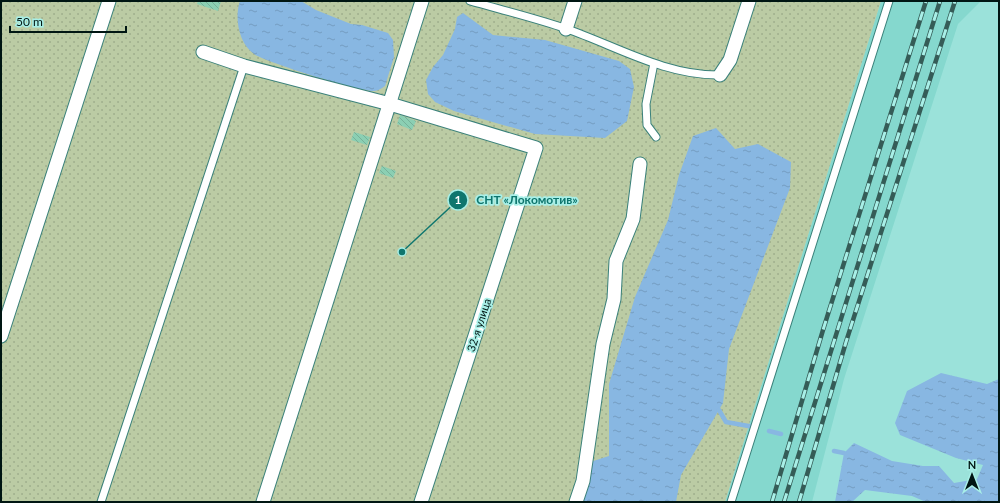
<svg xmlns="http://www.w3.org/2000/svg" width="1000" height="503" viewBox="0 0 1000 503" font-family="Lato,sans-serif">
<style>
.built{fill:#85d8ce}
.garden{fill:url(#garden-dots)}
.water{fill:url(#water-ripples)}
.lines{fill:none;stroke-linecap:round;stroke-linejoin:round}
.stream{stroke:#88b7e2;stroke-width:4.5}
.building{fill:url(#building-back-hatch)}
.lane-casing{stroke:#3a817a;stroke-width:9}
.street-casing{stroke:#3a817a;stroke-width:15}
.lane{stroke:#fff;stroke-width:7}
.street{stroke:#fff;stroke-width:13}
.rail-casing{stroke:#355c57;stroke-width:4.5}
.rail{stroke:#a8efe7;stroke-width:3;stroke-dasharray:9;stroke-linecap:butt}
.labels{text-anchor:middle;stroke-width:3.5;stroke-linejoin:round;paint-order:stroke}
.street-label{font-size:11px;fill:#001613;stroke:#a8efe7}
.leader{fill:none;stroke:#0f766e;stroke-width:1.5}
.callout-dot{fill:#0f766e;stroke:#a8efe7;stroke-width:1.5}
.mark-label{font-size:12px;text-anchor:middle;font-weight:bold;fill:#fff}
.callout-label{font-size:12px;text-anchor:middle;font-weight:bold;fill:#0f766e;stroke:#a8efe7;stroke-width:3.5;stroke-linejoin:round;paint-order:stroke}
</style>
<defs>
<pattern id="garden-dots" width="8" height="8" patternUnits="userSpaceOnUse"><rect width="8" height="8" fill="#bbcba4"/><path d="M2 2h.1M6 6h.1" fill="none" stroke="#9fae8c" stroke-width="1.8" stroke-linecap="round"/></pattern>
<pattern id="water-ripples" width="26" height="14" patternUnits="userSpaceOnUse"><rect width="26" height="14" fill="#88b7e2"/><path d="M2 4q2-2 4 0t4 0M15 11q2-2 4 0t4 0" fill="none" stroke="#749dc1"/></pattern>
<pattern id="building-back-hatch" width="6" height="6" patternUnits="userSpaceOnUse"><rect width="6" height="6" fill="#8bcfb3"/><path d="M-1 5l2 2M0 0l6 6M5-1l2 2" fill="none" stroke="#76b199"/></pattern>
</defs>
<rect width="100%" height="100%" fill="#9be2da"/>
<path class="built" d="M881 1H981L958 24 844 379 812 502H725Z"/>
<path class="garden" d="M1 1H881L725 502H1Z"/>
<path class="water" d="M240 1H301L316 10 351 24 362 25 388 33 393 40 394 57 385 86C382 88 378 91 374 91 358 91 268 63 254 54 239 44 234 18 240 1Z
M463 13 493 35 545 40 619 61 630 69 634 87 627 121 605 138 535 134 454 111 435 102 428 94 426 80 433 67 443 55 455 29 457 17Z
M716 128 735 149 758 144 791 162 790 188 729 349 723 403 681 475 676 502H583L587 491 590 462 609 456V384L635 297 668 220 679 175 693 136Z
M941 373 987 384 999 379V502H926L912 496 865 490 852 502H835L844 453 854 443 892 461 923 466H939L954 483 977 479 983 465 956 458 900 435 895 423 907 391Z"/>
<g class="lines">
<path class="stream" d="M719 410 726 422 754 427
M769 431 781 434
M834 451 844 453"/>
</g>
<path class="building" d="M198 1H221L218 11 197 4Z
M400 115 416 121 412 130 397 124Z
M354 132 370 137 367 145 351 140Z
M382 166 396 171 393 178 379 173Z"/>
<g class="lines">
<defs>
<path id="lane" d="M470 1C502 10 535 18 567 29 616 46 666 76 720 75
M654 63 646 104 647 125 656 137
M101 502 244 66
M731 502 889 1"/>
<path id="street" d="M566 29 575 1
M203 52 244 66 390 104 536 148 421 502
M720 75 730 60 749 1
M1 336 109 1
M263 502 422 1
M576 502 583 481 603 344 614 299 616 261 633 219 640 164"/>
</defs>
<use href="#lane" class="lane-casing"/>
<use href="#street" class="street-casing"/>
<use href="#lane" class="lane"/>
<use href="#street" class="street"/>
<defs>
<path id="rail" d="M772 502 823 330 926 1
M784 502 940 1
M799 502 846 342 955 1"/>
</defs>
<use href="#rail" class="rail-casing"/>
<use href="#rail" class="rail"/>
</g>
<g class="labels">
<g class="street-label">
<text transform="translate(479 325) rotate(-72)" y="4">32-я улица</text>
</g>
</g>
<path class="leader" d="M402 252L458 200"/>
<g class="callout-dot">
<circle cx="402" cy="252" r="4"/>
<circle cx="458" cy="200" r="10"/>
</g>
<g class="mark-label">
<text x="458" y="204">1</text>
</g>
<g class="callout-label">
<text x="527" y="204">СНТ «Локомотив»</text>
</g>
<rect width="1000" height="503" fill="none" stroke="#001613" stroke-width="4"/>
<g transform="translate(972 475)" stroke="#a8efe7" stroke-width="3" paint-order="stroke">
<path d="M0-3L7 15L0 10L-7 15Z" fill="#001613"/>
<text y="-6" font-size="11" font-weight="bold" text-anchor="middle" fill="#001613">N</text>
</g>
<path d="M10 26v6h116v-6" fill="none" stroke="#001613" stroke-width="2"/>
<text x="16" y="26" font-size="12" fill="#001613" stroke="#a8efe7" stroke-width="3" paint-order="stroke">50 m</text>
</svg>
